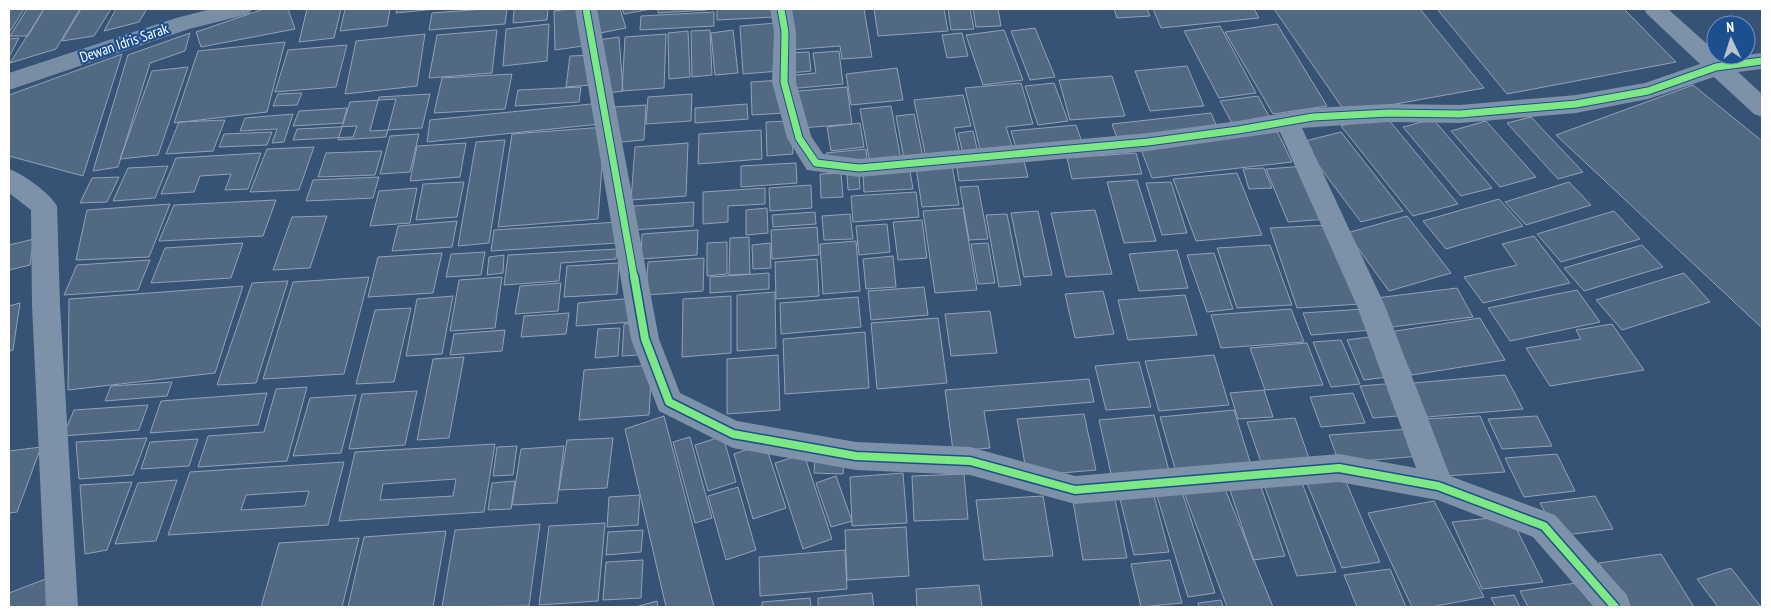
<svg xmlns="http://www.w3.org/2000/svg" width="1771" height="616" viewBox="0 0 1771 616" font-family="'PT Sans Narrow',sans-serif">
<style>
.building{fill:#526984;stroke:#92a2b6;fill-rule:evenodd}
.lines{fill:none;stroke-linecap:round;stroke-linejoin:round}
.minor{fill:#7d92a8;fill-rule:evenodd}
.secondary{fill:#798da4;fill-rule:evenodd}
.cycleway-far1-casing{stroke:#1b4f8f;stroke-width:9}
.cycleway-casing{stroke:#1b4f8f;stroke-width:11}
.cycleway-far1{stroke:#7ce984;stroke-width:7}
.cycleway{stroke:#7ce984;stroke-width:8}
.labels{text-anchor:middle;stroke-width:4.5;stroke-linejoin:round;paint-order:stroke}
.street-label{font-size:15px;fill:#fff;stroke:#1b4f8f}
</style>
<rect width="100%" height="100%" fill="#365274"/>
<path class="building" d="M9 9H24L9 33Z
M27 9H44L28 36H10Z
M44 9H80L56 49 10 63Z
M81 9H111L94 36 62 41Z
M116 9H147L139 22 104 31Z
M264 9H288L295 29 201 47 196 32Z
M307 9H341L334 38 299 42Z
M345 9H390L387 26 340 31Z
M397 9H436L396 13Z
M485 9H507L505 24 429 30 432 13Z
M514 9H548L547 20 513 23Z
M571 9H581L583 46 555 50 554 11Z
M590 9H620L626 28 595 34Z
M622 9H651L624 14Z
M658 9H707V10L658 13Z
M717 9H774L775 17 717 20Z
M784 9H864L872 57 842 59 840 46 788 50Z
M874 9H944L948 31 878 36Z
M948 9H970L974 29 951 30Z
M973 9H998L1001 26 976 27Z
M1114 9H1147L1150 16 1117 18Z
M1153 9H1254L1259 18 1161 28Z
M1274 9H1420L1484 88 1346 113Z
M1437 9H1624L1676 62 1507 94Z
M714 12V26L640 30 641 16Z
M776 23 780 71 743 74 740 26Z
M549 24 547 61 503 66 506 29Z
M1277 24 1327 106 1273 114 1225 32Z
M1220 26 1256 93 1219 98 1184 31Z
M1035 28 1055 77 1030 80 1011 31Z
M497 30 492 73 429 78 437 35Z
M710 30 712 75 692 77 691 31Z
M733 30 738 73 715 75 711 33Z
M1004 30 1023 80 983 85 966 35Z
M688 31 690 77 669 79 668 33Z
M190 33 185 51 150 63 118 167 93 171 128 55Z
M962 33 968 56 947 58 942 35Z
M425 34 417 86 345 94 356 41Z
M666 34 664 88 622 91 625 37Z
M619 37 623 91 601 94 598 40Z
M19 38 9 57V39Z
M285 42 267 112 174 123 198 51Z
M347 45 336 87 275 92 288 50Z
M839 51 843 84 788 89 786 76 816 73 813 53Z
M809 52 811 71 789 73 787 53Z
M122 54 83 176 9 156V95Z
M596 55 592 85 566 87 570 56Z
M1187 66 1204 106 1150 111 1135 71Z
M188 67 158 155 120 159 152 71Z
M897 68 903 100 851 105 846 74Z
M512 74 505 109 434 113 442 78Z
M1112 76 1125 116 1070 120 1059 80Z
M784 80 785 113 752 115 751 82Z
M1021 83 1033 124 1006 127 1012 146 980 149 965 88Z
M1054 83 1068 121 1038 125 1025 86Z
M1693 85 1762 141V328L1556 135Z
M581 87 579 102 515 106 518 90Z
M847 87 852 124 801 128 798 91Z
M302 93 297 105 273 106 278 94Z
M430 94 422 128 370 131 379 97Z
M692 94 691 121 646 124 648 97Z
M963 95 971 126 954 128 960 154 926 158 914 100Z
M1258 96 1271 120 1233 125 1220 101Z
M396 99 386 137 338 140 350 102Z
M601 103 600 124 427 142 430 120Z
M747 104 748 119 695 123V108Z
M646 105 644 140 611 143 614 107Z
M891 106 901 160 870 163 860 109Z
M347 108 343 123 293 126 299 111Z
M1211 113 1217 127 1117 138 1112 124Z
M293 114 284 142 272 143 277 129 240 131 245 118Z
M914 114 923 157 904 159 896 116Z
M1384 114 1458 204 1413 216 1341 126Z
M1531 117 1583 172 1558 179 1507 123Z
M1433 119 1492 188 1461 196 1403 127Z
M225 120 213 151 166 154 179 122Z
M791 121 793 154 767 156 766 122Z
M1486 121 1536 177 1500 187 1451 131Z
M860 123 864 147 831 151 827 127Z
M1076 125 1083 145 1017 151 1011 131Z
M357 126 353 137 293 140 297 129Z
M605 127 598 219 498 227 512 134Z
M761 130 762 159 698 164 699 134Z
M973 131 978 153 963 154 958 133Z
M1277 131 1292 162 1152 178 1140 147Z
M272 132 267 145 219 147 224 134Z
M1341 132 1403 211 1361 222 1301 142Z
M419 134 410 172 380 174 390 136Z
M505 140 489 243 458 246 476 142Z
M466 143 460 177 410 181 417 146Z
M688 143 686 196 631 200 635 147Z
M314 147 299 190 250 192 267 149Z
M866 149 867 160 828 164 826 153Z
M382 151 375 175 318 177 326 153Z
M261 153 248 189 225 190 231 174 200 176 194 192 161 194 176 158Z
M1136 153 1142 174 1072 179 1067 158Z
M1023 157 1028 177 959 181 956 161Z
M796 163 797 183 741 187V166Z
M952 165 959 205 922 207 916 168Z
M168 166 155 198 113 201 128 168Z
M1305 166 1328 219 1288 222 1266 169Z
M1264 168 1272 188 1249 189 1243 169Z
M910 171 913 189 864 192 863 174Z
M841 173 843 197 821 198 820 174Z
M1237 173 1262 235 1196 241 1173 179Z
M859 174 860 189 848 190 847 175Z
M119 177 107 202 80 203 92 178Z
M379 177 373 198 306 201 313 180Z
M1137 180 1156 241 1124 243 1107 182Z
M464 182 457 217 416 220 423 184Z
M1171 182 1187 233 1162 235 1146 183Z
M1569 182 1591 205 1526 225 1505 202Z
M811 185 812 208 770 211 769 188Z
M978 186 988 239 969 240 960 187Z
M417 188 410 223 370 226 379 191Z
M765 188V204L728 206V222L703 224V192Z
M916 192 919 217 853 222 851 196Z
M1499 199 1523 226 1446 249 1423 221Z
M276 200 263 236 159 241 174 205Z
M694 202 693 226 632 230 634 206Z
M170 204 149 257 76 260 87 210Z
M767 208 768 233 746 235V210Z
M963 208 977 290 935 293 923 211Z
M1095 210 1112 274 1066 277 1051 213Z
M1038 211 1052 275 1024 277 1011 213Z
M1614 211 1640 239 1561 262 1537 234Z
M815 212 816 224 773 227 772 215Z
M850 214 853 239 824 240 822 216Z
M1007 214 1021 285 999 287 986 215Z
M327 216 310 268 273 270 292 217Z
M1407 216 1451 273 1389 291 1347 233Z
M922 220 927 258 898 260 893 222Z
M457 221 452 247 392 251 398 226Z
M619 222 617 243 491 251 494 230Z
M887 224 890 252 859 255 856 226Z
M1330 225 1361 304 1297 308 1270 228Z
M817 227 819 255 772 259 771 230Z
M698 230 697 255 641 259 642 234Z
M1534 236 1570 283 1483 303 1464 277 1517 265 1502 244Z
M749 237 750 274 729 275 730 238Z
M34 239 30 265 9 270V245Z
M856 241 860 291 823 294 820 244Z
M727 242V274L707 276V243Z
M243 243 231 278 151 283 165 248Z
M770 243 771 268 753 269 752 245Z
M988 243 995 283 978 284 971 244Z
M1270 245 1292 305 1237 308 1217 248Z
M1642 245 1663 267 1584 291 1564 268Z
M617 249 616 259 561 263 559 281 504 285 508 255Z
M1177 250 1188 288 1139 291 1129 254Z
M485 252 481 275 446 277 451 254Z
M442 253 433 293 368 297 378 257Z
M1214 253 1233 309 1207 312 1187 255Z
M504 255 503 273 487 275 489 257Z
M893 256 896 287 866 289 863 259Z
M704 258 703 291 646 295 648 262Z
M817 259 819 296 776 299 775 262Z
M150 260 138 290 64 295 77 265Z
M619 263 617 294 564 297 567 266Z
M769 273V289L710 293V277Z
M1684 273 1710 302 1622 330 1596 300Z
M369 277 344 374 263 379 293 282Z
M502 277 495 328 450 331 459 280Z
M288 281 256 383 217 385 252 283Z
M561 283 558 311 515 314 520 286Z
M243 286 215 373 68 390 69 299Z
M924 287 928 315 871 320 868 291Z
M1457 288 1473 317 1391 327 1376 298Z
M1577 290 1600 322 1510 341 1488 308Z
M1103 291 1114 334 1075 338 1065 294Z
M775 292 776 348 737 351V295Z
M1185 295 1197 335 1128 340 1118 300Z
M453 296 442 354 406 356 417 299Z
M731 296V353L682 357 683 299Z
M858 297 861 327 781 334 780 303Z
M634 298 632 322 576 326 578 303Z
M20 303 13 350 9 351V306Z
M411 308 394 382 356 384 375 310Z
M1291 309 1304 342 1221 348 1211 315Z
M1364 309 1372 330 1311 335 1303 313Z
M990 311 997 353 951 356 945 314Z
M569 313 566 334 521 337 524 316Z
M938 318 947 383 877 389 871 323Z
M1480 318 1505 360 1412 375 1389 332Z
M640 323 638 355 622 356 624 324Z
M1612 324 1644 370 1550 386 1526 348 1581 339 1576 330Z
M620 328 618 356 595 358 598 329Z
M505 330 502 351 450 355 454 334Z
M865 332 869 388 785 394 783 339Z
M1376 336 1395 376 1364 380 1347 340Z
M1341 340 1360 384 1331 387 1313 342Z
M1307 343 1323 385 1265 390 1250 348Z
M778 355 780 410 727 414V359Z
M1214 355 1229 405 1159 411 1145 361Z
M464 357 449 438 417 440 433 359Z
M1139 362 1151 407 1106 410 1095 366Z
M652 365 649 415 579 420 584 370Z
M1505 375 1523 409 1427 417 1413 383Z
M1089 379 1094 402 984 411 990 448 953 451 945 390Z
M172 382 167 396 105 401 111 386Z
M1397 383 1410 415 1373 418 1360 386Z
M307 387 287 461 198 467 208 436 264 432 276 389Z
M1264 390 1273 417 1238 419 1230 393Z
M417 391 405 445 349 449 362 394Z
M267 393 258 425 150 433 161 401Z
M1353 393 1365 423 1321 427 1310 397Z
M356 395 341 453 293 456 310 398Z
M148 405 139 430 63 436 74 410Z
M1234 410 1251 465 1176 472 1160 417Z
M1084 414 1096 470 1027 476 1017 419Z
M1154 415 1171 478 1113 483 1099 420Z
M664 416 714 607H666L625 429Z
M1480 416 1505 472 1446 476 1424 419Z
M1537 416 1552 446 1502 449 1488 419Z
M1295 418 1311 464 1263 468 1247 422Z
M1409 429 1420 456 1339 463 1329 435Z
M723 436 736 482 708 491 695 445Z
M690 437 712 518 695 523 673 442Z
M147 438 133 475 79 479 76 442Z
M613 438 607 488 559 490 567 440Z
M198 439 189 466 141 469 150 442Z
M765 443 786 508 753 519 734 454Z
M495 444 484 512 339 521 355 452ZM456 479 453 496 380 500 383 484Z
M517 446 513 475 493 476 497 447Z
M564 446 557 503 512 505 521 449Z
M41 447 17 512 9 513V451Z
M804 454 832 539 803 549 775 463Z
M1557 454 1575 491 1524 497 1505 458Z
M815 457 844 458 843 474 814 473Z
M344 462 328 525 168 535 190 472ZM309 491 305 506 241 510 246 495Z
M1341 470 1380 562 1342 568 1304 476Z
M903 473 907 523 852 526 850 477Z
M964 474 968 519 914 521 912 476Z
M1299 475 1336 572 1297 576 1262 479Z
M836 476 852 521 831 527 816 483Z
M1221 479 1273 607H1227L1182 487Z
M177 480 156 541 115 544 138 483Z
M515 481 511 509 488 510 492 483Z
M1259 481 1285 556 1253 560 1228 484Z
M132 482 107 550 85 554 80 485Z
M738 487 756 550 726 560 708 496Z
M1181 489 1215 593 1188 597 1156 493Z
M1153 492 1169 552 1134 555 1119 495Z
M640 495 638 525 607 527 609 497Z
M1043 496 1053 556 984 560 976 500Z
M1595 496 1613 529 1558 536 1540 503Z
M1115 499 1127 558 1083 560 1073 501Z
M1434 501 1484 597 1431 607H1412L1368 513Z
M1510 516 1543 582 1482 589 1452 522Z
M605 523 598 601 539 605 549 526Z
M540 524 529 606 442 607 455 530Z
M906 527 909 576 847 580 845 530Z
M643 530 641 552 606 555 608 532Z
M446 531 433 607H348L364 537Z
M359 538 342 607H261L279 543Z
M845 550 847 589 760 596 759 557Z
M1661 554 1694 607H1624L1599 563Z
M643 560 641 598 603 600 606 562Z
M1170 560 1182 603 1141 607 1131 564Z
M1731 568 1761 607H1718L1697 579Z
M1390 569 1406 607H1357L1344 575Z
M56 575V607H9V593Z
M1590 581 1604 607H1528L1520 591Z
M979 585 982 607H917L916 589Z
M872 593 874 607H818V598Z
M1514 595 1520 607H1496L1491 598Z
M810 598 811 607H762V602Z
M1221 600 1223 607H1199L1198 603Z
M657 601 658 607H635Z"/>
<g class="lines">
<path class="minor" d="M575 9H597L659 339 680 393 737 421 856 442 970 447 1075 476 1339 454 1416 468 1357 306 1280 132 1148 151 859 177 807 170 787 138 772 82 774 32 770 9H792L796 32V82L811 136 823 154 859 159 1148 133 1238 121 1313 108 1389 104 1460 105 1576 95 1645 83 1700 64 1647 14 1644 9H1668L1716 52V55L1722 58 1762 53V69L1738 72 1762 94V117L1754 114 1714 77 1648 99 1576 113 1460 123 1389 122 1302 128 1385 306 1450 476 1555 515 1627 595 1631 607H1594L1533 537 1438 500 1339 482 1075 504 970 475 856 470 733 448 659 411 631 339Z
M9 169C23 174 50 193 57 206L60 305 78 607H46L32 305 31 210 9 193Z"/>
<path class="secondary" d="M211 9H252L249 14 189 29 9 90V73L176 18Z"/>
<defs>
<path id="cycleway-far1" d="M586 9 634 277
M781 9 785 32 784 82 799 138 816 163 859 168 1148 142 1238 130 1313 117 1389 113 1460 114 1576 104 1648 91 1716 67 1762 61"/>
<path id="cycleway" d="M634 276 645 339 669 402 733 434 856 456 970 461 1075 490 1339 468 1438 486 1544 526 1615 607"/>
</defs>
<use href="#cycleway-far1" class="cycleway-far1-casing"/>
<use href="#cycleway" class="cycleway-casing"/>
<use href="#cycleway-far1" class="cycleway-far1"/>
<use href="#cycleway" class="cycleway"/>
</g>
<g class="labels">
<g class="street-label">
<text transform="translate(124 43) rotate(-19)" y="5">Dewan Idris Sarak</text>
</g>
</g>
<rect width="1771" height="616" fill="none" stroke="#ffffff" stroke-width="20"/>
<g transform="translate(1731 40) rotate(356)"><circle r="24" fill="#1b4f8f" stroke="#7695bc"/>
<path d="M0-4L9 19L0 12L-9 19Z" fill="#b9c2ce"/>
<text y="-8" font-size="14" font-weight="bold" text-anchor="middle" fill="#ffffff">N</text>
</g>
</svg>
